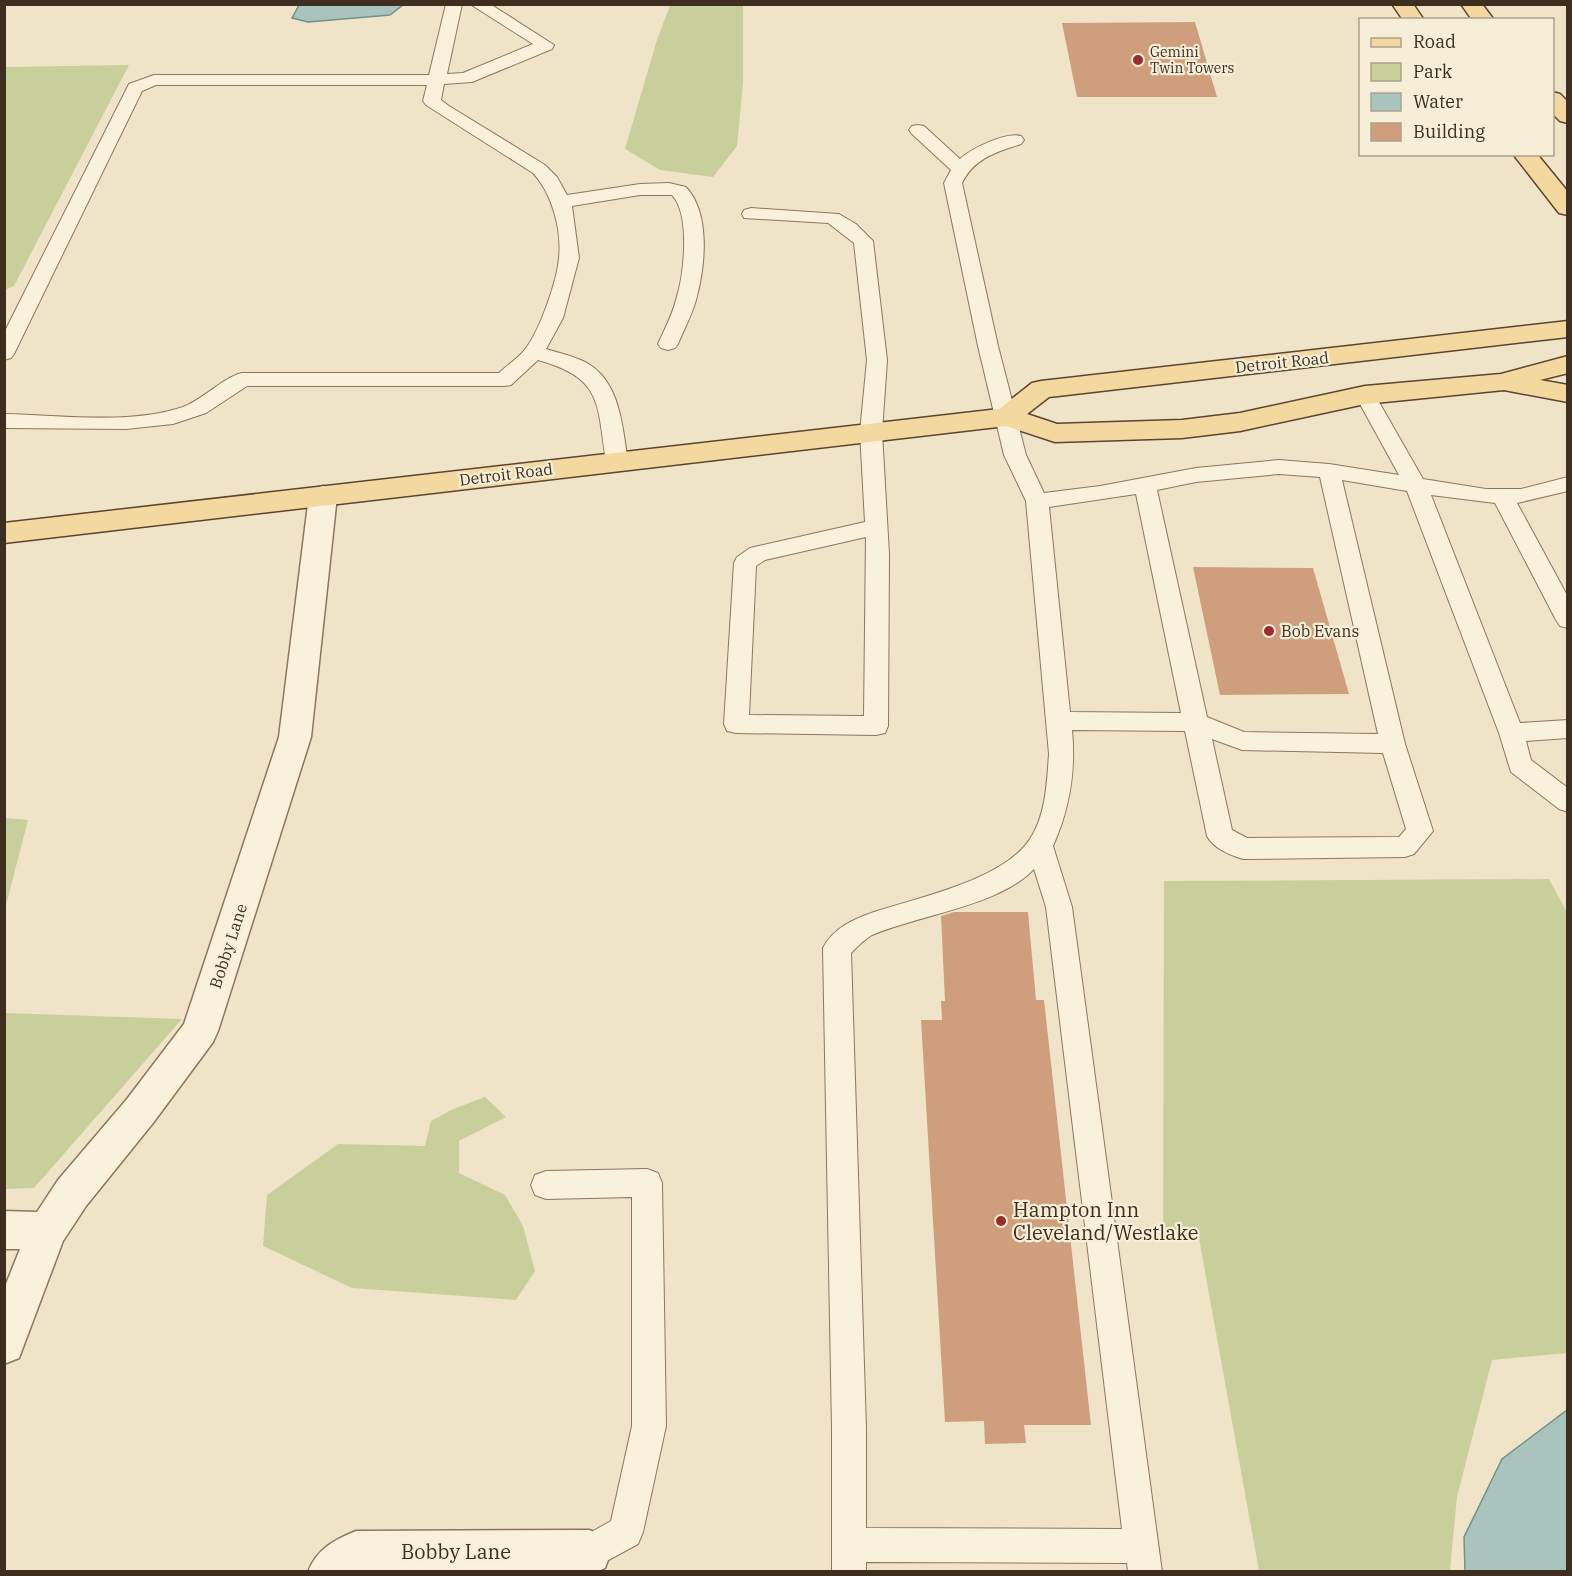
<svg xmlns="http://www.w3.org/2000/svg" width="1572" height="1576" viewBox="0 0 1572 1576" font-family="'IBM Plex Serif',serif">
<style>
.green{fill:#c9cf9b}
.water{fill:#a9c4bc;stroke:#6f938a;stroke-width:1.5}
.building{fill:#cf9f7d}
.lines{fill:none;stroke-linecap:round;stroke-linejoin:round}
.service-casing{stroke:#8d765c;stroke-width:2}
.minor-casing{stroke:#8d765c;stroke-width:3}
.primary-casing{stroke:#5b4430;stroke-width:3}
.service{fill:#faf1dc;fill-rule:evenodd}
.minor{fill:#faf1dc;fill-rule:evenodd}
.primary{fill:#f3d9a0;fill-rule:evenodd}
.poi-dot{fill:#9e2a2b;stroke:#f7eed8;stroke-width:2}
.labels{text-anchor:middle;stroke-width:4.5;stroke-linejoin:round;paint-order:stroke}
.far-poi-label{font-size:14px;fill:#3d2e20;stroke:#f7eed8;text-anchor:start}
.street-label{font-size:16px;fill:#3d2e20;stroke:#f7eed8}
.poi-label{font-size:16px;fill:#3d2e20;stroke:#f7eed8;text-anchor:start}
.near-poi-label{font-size:20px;fill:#3d2e20;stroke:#f7eed8;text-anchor:start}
.near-street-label{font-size:20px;fill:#3d2e20;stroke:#f7eed8}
</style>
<rect width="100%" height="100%" fill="#f0e4c8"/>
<path class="green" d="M670 5H743V83L737 146 713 177 660 170 625 149 656 43Z
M129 65 14 286 5 290V67Z
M5 818 28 820 5 909 4 818Z
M1549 879 1568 914 1567 1353 1492 1360 1457 1497 1450 1571H1259L1198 1233 1163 1234 1164 881Z
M5 1013 182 1019 34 1188 5 1189Z
M485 1097 506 1117 459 1141V1173L505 1195 523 1226 535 1271 516 1300 352 1288 263 1246 267 1195 338 1144 425 1146 431 1121 451 1110Z"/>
<path class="water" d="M299 5V4L403 5 390 15 308 22 292 18Z
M1567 1410V1571H1465L1464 1537 1502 1459Z"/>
<path class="building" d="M1195 22 1217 97H1077L1062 23Z
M1193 567 1313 568 1349 694 1220 695Z
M954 912H1028L1036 1000H1044L1091 1425H1024L1026 1443 985 1444 984 1421 945 1422 921 1020H942L941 1001H945L941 916Z"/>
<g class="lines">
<defs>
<path id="service" d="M446 4H462L447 74 463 73 533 44 470 4H490L554 45 552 49 472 82 444 84 441 100 449 106 545 165 557 177 567 195 640 184 669 183 686 187C711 214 705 267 696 300 692 315 684 329 678 344L675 348 668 350 661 348 658 344C664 330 672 316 676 300 684 275 691 215 672 195H640L572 206 579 258 563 318 546 349C559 353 573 356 585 362 621 381 622 427 628 461L625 466 617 468 609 466 606 461C597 402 602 378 538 360L511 385 504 386H247L206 413 173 424 126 429 4 428V414C60 415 130 425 183 407 204 399 222 378 242 373H499C507 365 519 358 526 348 540 330 557 281 559 258 562 230 552 193 533 173L426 105 423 101 427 85H156L142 91 14 354 11 358 4 360V333L129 84 154 75H429Z
M918 125 924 126 960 159C972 148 1006 132 1021 136L1024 140 1021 144C997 152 974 158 962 183L998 346 1026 455 1044 493 1100 486 1196 468 1279 460 1329 464 1399 475 1355 395 1358 390 1365 388 1372 390 1375 395 1423 479 1486 489H1521L1568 477V491L1517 503 1568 597V628L1560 626 1556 620 1495 503 1431 495 1520 723 1568 720V738L1526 741 1531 760 1568 788V812L1559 809 1511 772 1499 733 1407 491 1342 480 1405 744 1433 831 1414 854 1405 857 1243 859C1230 855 1213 848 1207 836L1185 731 1072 730C1076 771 1070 808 1053 846L1072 907 1162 1572H1128L1127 1563 866 1562V1572H832V1428L823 948C833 928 854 919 874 912 920 897 1003 880 1030 839 1046 815 1047 781 1049 754L1026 501 1004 455 978 346 944 183 951 170 912 134 909 130 912 126ZM1279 474 1320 477 1378 734 1244 732 1207 717 1157 490 1196 482ZM1136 494 1181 713 1070 712 1049 507ZM1212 739 1242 750 1383 753 1406 829 1399 837 1247 838 1232 830ZM1034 869 1046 907 1122 1529 866 1528V1428L851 953C857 947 865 939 872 935 919 915 999 906 1034 869Z
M751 208 839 214 856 224 873 241 887 360 882 432 889 554 888 726 885 733 876 735 736 733 727 731 724 724 734 563 737 557 750 548 865 522 860 432 867 360 854 243 828 223 744 218 742 214 744 210ZM866 537 864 716 749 715 756 566 765 560Z
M647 1169 658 1173 662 1183 666 1426 643 1532 638 1544 603 1563 600 1572H570L568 1566 577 1540 611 1521 632 1426V1197L546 1199 535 1195 531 1185 535 1175 546 1171Z"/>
<path id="minor" d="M323 486 333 489 337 496 311 737 218 1031 213 1042 153 1123 86 1206 63 1241 19 1358 4 1364V1289L20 1249H4V1211L37 1212 58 1180 127 1099 184 1024 279 737 309 496 313 489Z
M589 1530 605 1536 611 1552 605 1568 596 1572H308C317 1549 334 1540 356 1531Z"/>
<path id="primary" d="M1392 4H1413L1424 20H1403Z
M1461 4H1482L1494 20H1472Z
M1552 92 1560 94 1568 102V123L1560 121 1552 113Z
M1513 154H1537L1568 192V215L1559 213Z
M1568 321V337L1049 397 1027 414 1057 424 1182 420 1240 413 1365 386 1501 374 1568 356V373L1540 380 1568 385V402L1504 390 1365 404 1240 431 1182 438 1055 442 1006 426 4 543V523L999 409 1032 383 1041 381Z"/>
</defs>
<use href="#service" class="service-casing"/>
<use href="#minor" class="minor-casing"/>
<use href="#primary" class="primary-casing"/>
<use href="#service" class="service"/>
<use href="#minor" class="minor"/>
<use href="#primary" class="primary"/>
</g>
<g class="poi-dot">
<circle cx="1138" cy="60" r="6"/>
<circle cx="1269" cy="631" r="6"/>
<circle cx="1001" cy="1221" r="6"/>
</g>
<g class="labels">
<g class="far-poi-label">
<text x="1150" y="57">Gemini<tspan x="1150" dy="16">Twin Towers</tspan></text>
</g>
<g class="street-label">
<text transform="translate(1282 362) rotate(-6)" y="6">Detroit Road</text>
<text transform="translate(506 474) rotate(-7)" y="6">Detroit Road</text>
<text transform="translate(228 946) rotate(-72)" y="6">Bobby Lane</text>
</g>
<g class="poi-label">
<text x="1281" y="637">Bob Evans</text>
</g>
<g class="near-poi-label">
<text x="1013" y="1217">Hampton Inn<tspan x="1013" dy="23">Cleveland/Westlake</tspan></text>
</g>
<g class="near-street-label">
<text x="456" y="1559">Bobby Lane</text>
</g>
</g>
<rect width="1572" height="1576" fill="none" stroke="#3d2e20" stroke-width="12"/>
<rect x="1359" y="18" width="195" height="138" fill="#f7eed8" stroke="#ada18e" stroke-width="1.5"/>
<rect x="1371" y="38" width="30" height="9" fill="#f3d9a0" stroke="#ada18e" stroke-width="1.5"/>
<text x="1413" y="48" font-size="18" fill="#3d2e20">Road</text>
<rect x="1371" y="63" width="30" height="18" fill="#c9cf9b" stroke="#ada18e" stroke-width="1.5"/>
<text x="1413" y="78" font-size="18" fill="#3d2e20">Park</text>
<rect x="1371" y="93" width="30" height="18" fill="#a9c4bc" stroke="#ada18e" stroke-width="1.5"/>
<text x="1413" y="108" font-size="18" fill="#3d2e20">Water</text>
<rect x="1371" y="123" width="30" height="18" fill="#cf9f7d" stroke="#ada18e" stroke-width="1.5"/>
<text x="1413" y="138" font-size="18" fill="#3d2e20">Building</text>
</svg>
